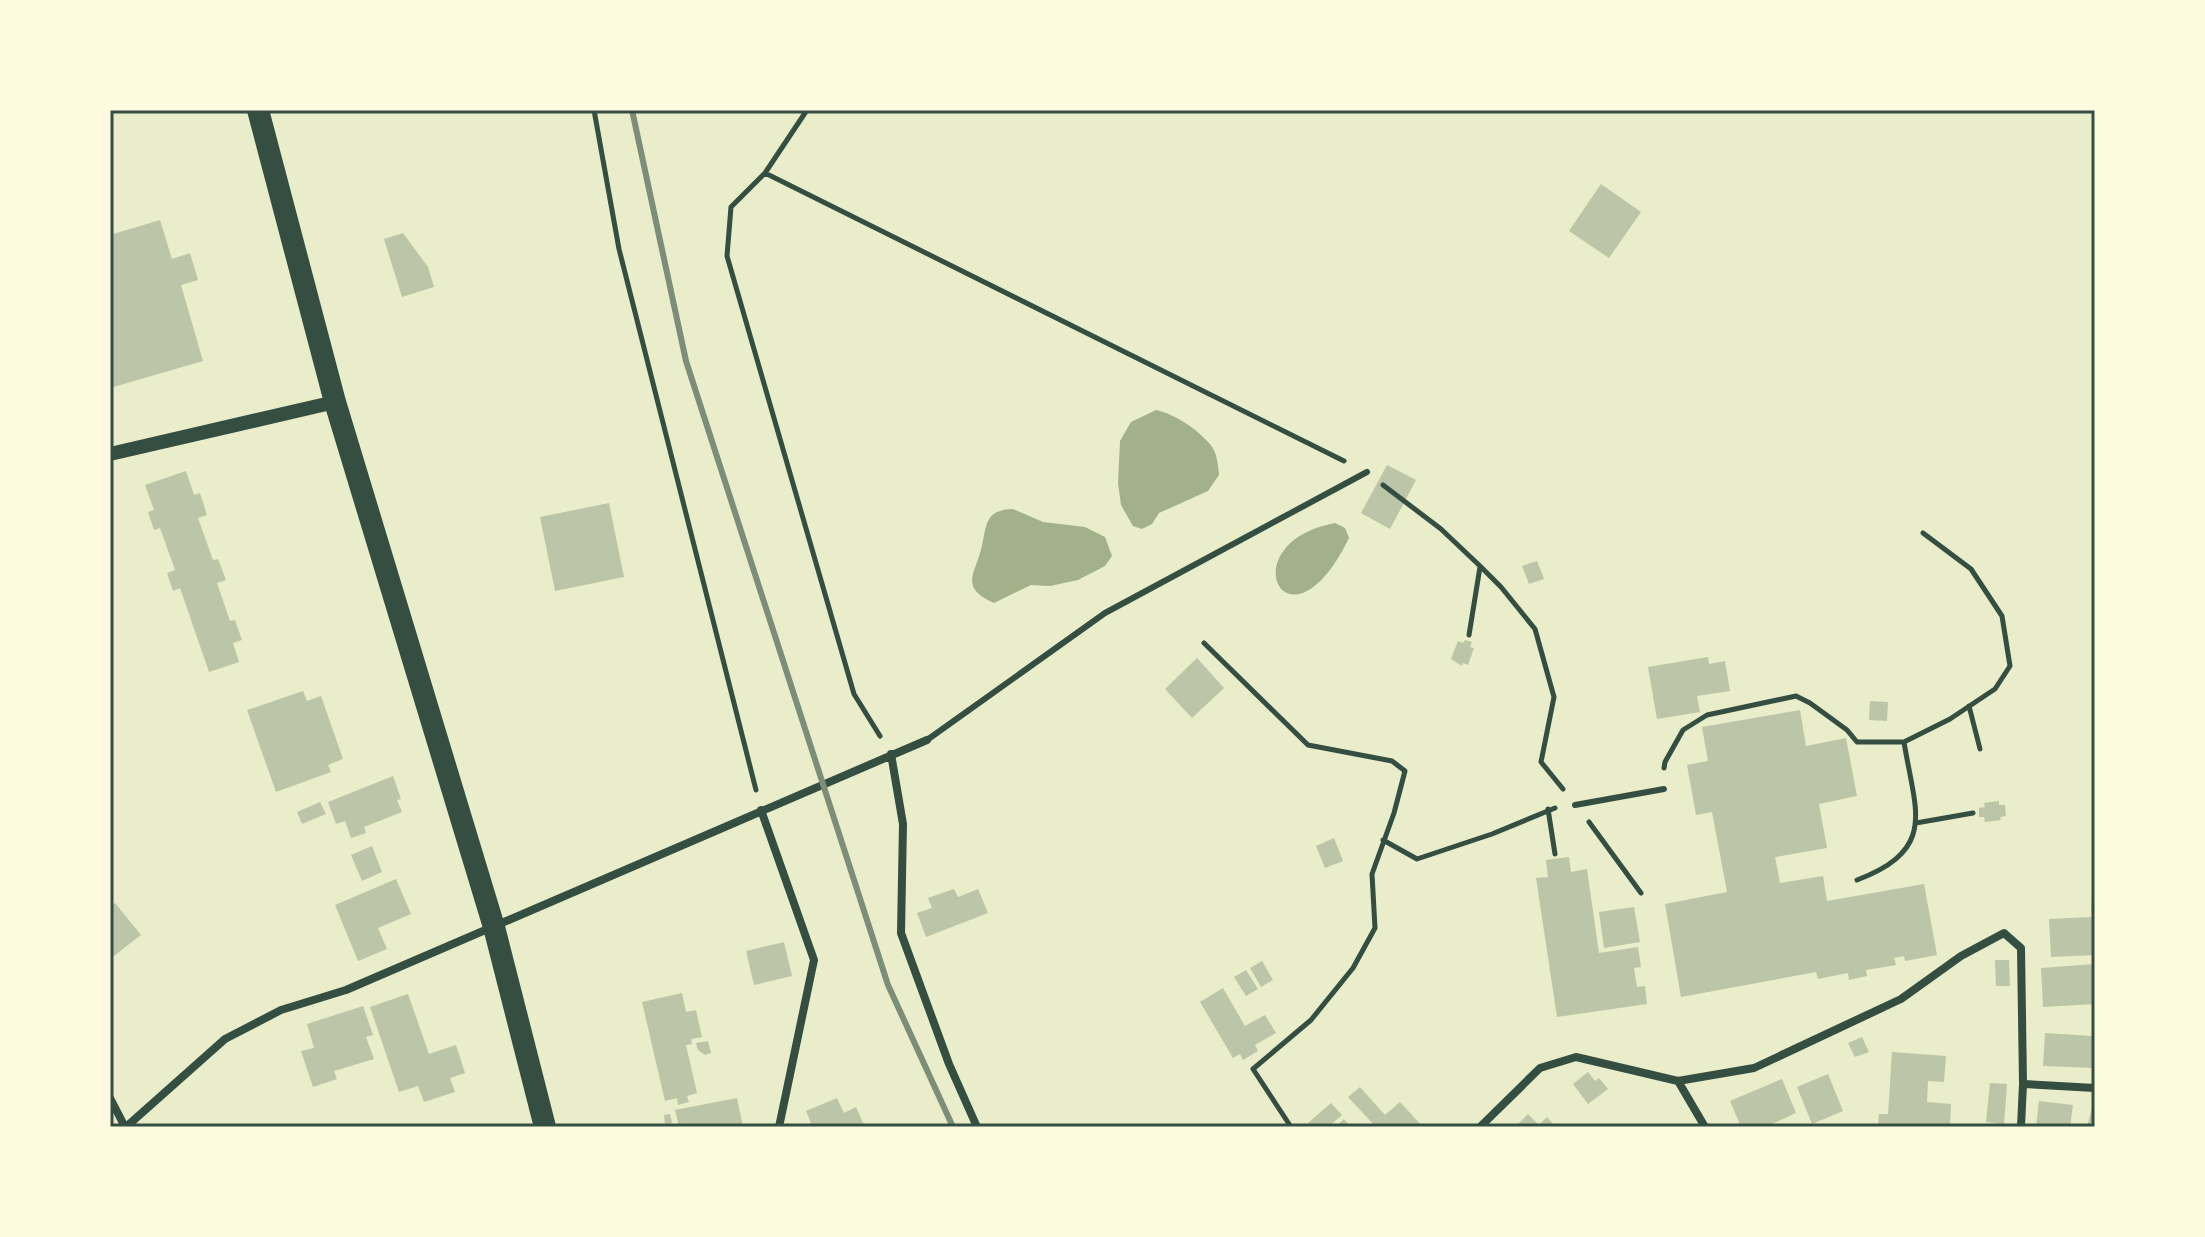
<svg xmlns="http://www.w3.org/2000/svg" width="2205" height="1237" viewBox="0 0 2205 1237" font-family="'Zilla Slab',serif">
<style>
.water{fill:#a3b18a}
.building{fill:#bcc5a7}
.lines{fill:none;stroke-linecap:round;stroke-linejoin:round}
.path{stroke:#344e41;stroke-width:5}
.service{stroke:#344e41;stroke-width:6}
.minor{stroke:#344e41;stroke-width:8}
.tertiary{stroke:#344e41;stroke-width:14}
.trunk{stroke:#344e41;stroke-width:22}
.rail{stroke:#7c8e77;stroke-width:6}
.neatline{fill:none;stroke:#344e41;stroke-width:3}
</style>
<rect width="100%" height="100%" fill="#e9edc9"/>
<path class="water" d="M1156 410C1175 414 1197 429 1210 444 1217 452 1218 464 1219 475L1208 491 1159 513 1152 524 1142 529 1133 526 1121 505 1118 483 1120 441 1131 422Z
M1013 509 1043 522 1085 527 1105 537 1112 556 1105 566 1078 580 1050 586 1031 585 994 603C960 588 974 575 981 550 987 527 983 510 1013 509Z
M1335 523 1345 528 1349 538C1288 664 1227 543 1335 523Z"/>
<path class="building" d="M1601 184 1641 212 1609 258 1569 231Z
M160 220 172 259 190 253 198 280 181 285 203 361 110 388V235Z
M403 233 428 267 434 287 402 297 384 239Z
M1387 465 1416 480 1390 529 1361 513Z
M186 471 194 495 200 493 207 515 198 518 213 560 218 559 226 580 217 583 230 621 235 620 242 640 233 643 239 662 209 672 180 588 173 591 167 573 175 570 160 528 154 530 148 512 154 510 145 485Z
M609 503 624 577 555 591 540 517Z
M1537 561 1544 579 1529 584 1522 566Z
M1465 640 1472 642 1470 647 1474 648 1468 665 1463 663 1462 666 1451 659 1458 641 1463 643Z
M1708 657 1709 664 1725 661 1730 691 1697 696 1700 712 1657 719 1648 667Z
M1197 658 1224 688 1192 718 1165 689Z
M303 691 307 701 321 696 343 759 328 765 331 772 276 792 247 710Z
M1870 701 1888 702 1887 721 1869 720Z
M1800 710 1806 746 1846 738 1857 796 1819 804 1827 848 1775 857 1780 883 1823 876 1827 901 1924 884 1937 955 1905 961 1904 956 1894 958 1896 965 1866 970 1867 976 1849 980 1848 973 1818 979 1816 972 1681 997 1665 904 1727 892 1712 812 1696 815 1687 765 1708 761 1702 727Z
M393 776 401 799 397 800 402 812 364 827 366 833 351 838 345 821 336 824 328 802Z
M1999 801V805H2005L2006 816 2000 817 2001 820 1985 822 1984 817H1979V808L1985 807 1984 803Z
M320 802 326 814 302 824 297 812Z
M1334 838 1343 861 1325 868 1316 846Z
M372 846 382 872 362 881 351 855Z
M1569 857 1571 872 1587 869 1599 953 1638 947 1641 967 1634 968 1637 987 1645 986 1647 1004 1557 1017 1536 878 1548 877 1546 860Z
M396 879 411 914 378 928 387 949 358 961 335 905Z
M954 889 958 897 978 889 988 913 926 937 917 913 932 908 928 898Z
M2095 902V955L2051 957 2049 919 2092 917 2091 903Z
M115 903 141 935 110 959V907Z
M1634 907 1640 942 1604 948 1599 912Z
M784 942 792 976 754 985 746 951Z
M1995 960H2009L2010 986H1996Z
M1262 961 1273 980 1261 987 1250 968Z
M2095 964V1004L2043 1007 2041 968Z
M1246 970 1258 989 1246 996 1234 977Z
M1223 988 1245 1026 1265 1015 1276 1033 1255 1045 1258 1051 1243 1060 1240 1054 1233 1058 1200 1002Z
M682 993 686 1012 696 1010 702 1037 691 1039 692 1044 686 1045 697 1093 687 1096 689 1102 678 1105 677 1098 665 1101 642 1002Z
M408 994 429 1054 456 1045 465 1073 450 1078 455 1092 424 1102 418 1086 399 1092 370 1007Z
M363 1006 373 1035 366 1037 374 1059 334 1071 337 1079 313 1087 301 1051 314 1048 307 1024Z
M2092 1030H2095V1068L2043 1066 2045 1033 2092 1036Z
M1862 1037 1869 1052 1855 1057 1848 1043Z
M708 1041 711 1053 705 1055 698 1050 696 1043Z
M1892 1052 1946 1056 1944 1082 1928 1081 1927 1102 1951 1104 1950 1127H1878L1879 1114H1888Z
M1588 1072 1595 1081 1599 1078 1608 1089 1588 1104 1573 1084Z
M1828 1074 1843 1111 1812 1124 1797 1087Z
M1782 1079 1796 1113 1765 1127H1741L1730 1101Z
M1990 1083 2007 1084 2004 1124 1986 1122Z
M1360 1087 1385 1115 1400 1102 1423 1127H1376L1348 1097Z
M737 1098 743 1127H679L675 1110Z
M837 1098 844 1113 856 1107 865 1127H802L811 1123 806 1111Z
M2039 1101 2073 1105 2070 1127H2036Z
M2094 1101 2095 1127H2087Z
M1331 1103 1342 1115 1328 1127H1312L1308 1123Z
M670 1114 672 1123 665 1124 664 1115Z
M1528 1114 1539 1125 1547 1117 1556 1127H1515Z
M1344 1119 1351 1127H1335Z"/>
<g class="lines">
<path class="path" d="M594 110 619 249 756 790
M807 110 765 173 731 207 727 256 854 694 880 736
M765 173 1344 461
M1383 485 1441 529 1480 566 1501 587 1535 629 1554 697 1541 762 1563 789
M1469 635 1480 567
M1204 643 1308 745 1392 761 1405 771 1394 813 1372 874 1375 928 1353 968 1311 1020 1253 1069 1291 1127
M1969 706 1980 749
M1664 768 1665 762 1683 730 1707 715 1796 696 1810 703 1847 730 1857 742H1904L1950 719 1995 689 2010 666 2002 616 1971 569 1923 533
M1548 809 1555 854
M1589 822 1641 893
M1916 823 1973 813
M1383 840 1417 859 1492 834 1555 808
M1857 880C1938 849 1915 811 1904 742"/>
<path class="service" d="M927 740 1105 613 1367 472
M1575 805 1664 789"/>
<path class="minor" d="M891 754 903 824 901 933 949 1064 977 1127
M761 810 814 960 779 1127
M1678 1081 1705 1127
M2023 1084 2095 1088
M110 1098 125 1127
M126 1127 225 1039 281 1010 346 990 927 740
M1480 1127 1540 1068 1576 1057 1678 1081 1754 1068 1901 999 1961 956 2004 933 2021 948 2023 1084 2021 1127"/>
<path class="tertiary" d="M110 454 335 402"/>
<path class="trunk" d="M258 110 335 402 494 927 545 1127"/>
<path class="rail" d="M632 110 686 361 888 985 953 1127"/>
</g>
<rect width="2205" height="1237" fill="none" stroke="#fefae0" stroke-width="224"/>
<rect x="112" y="112" width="1981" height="1013" class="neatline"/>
</svg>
